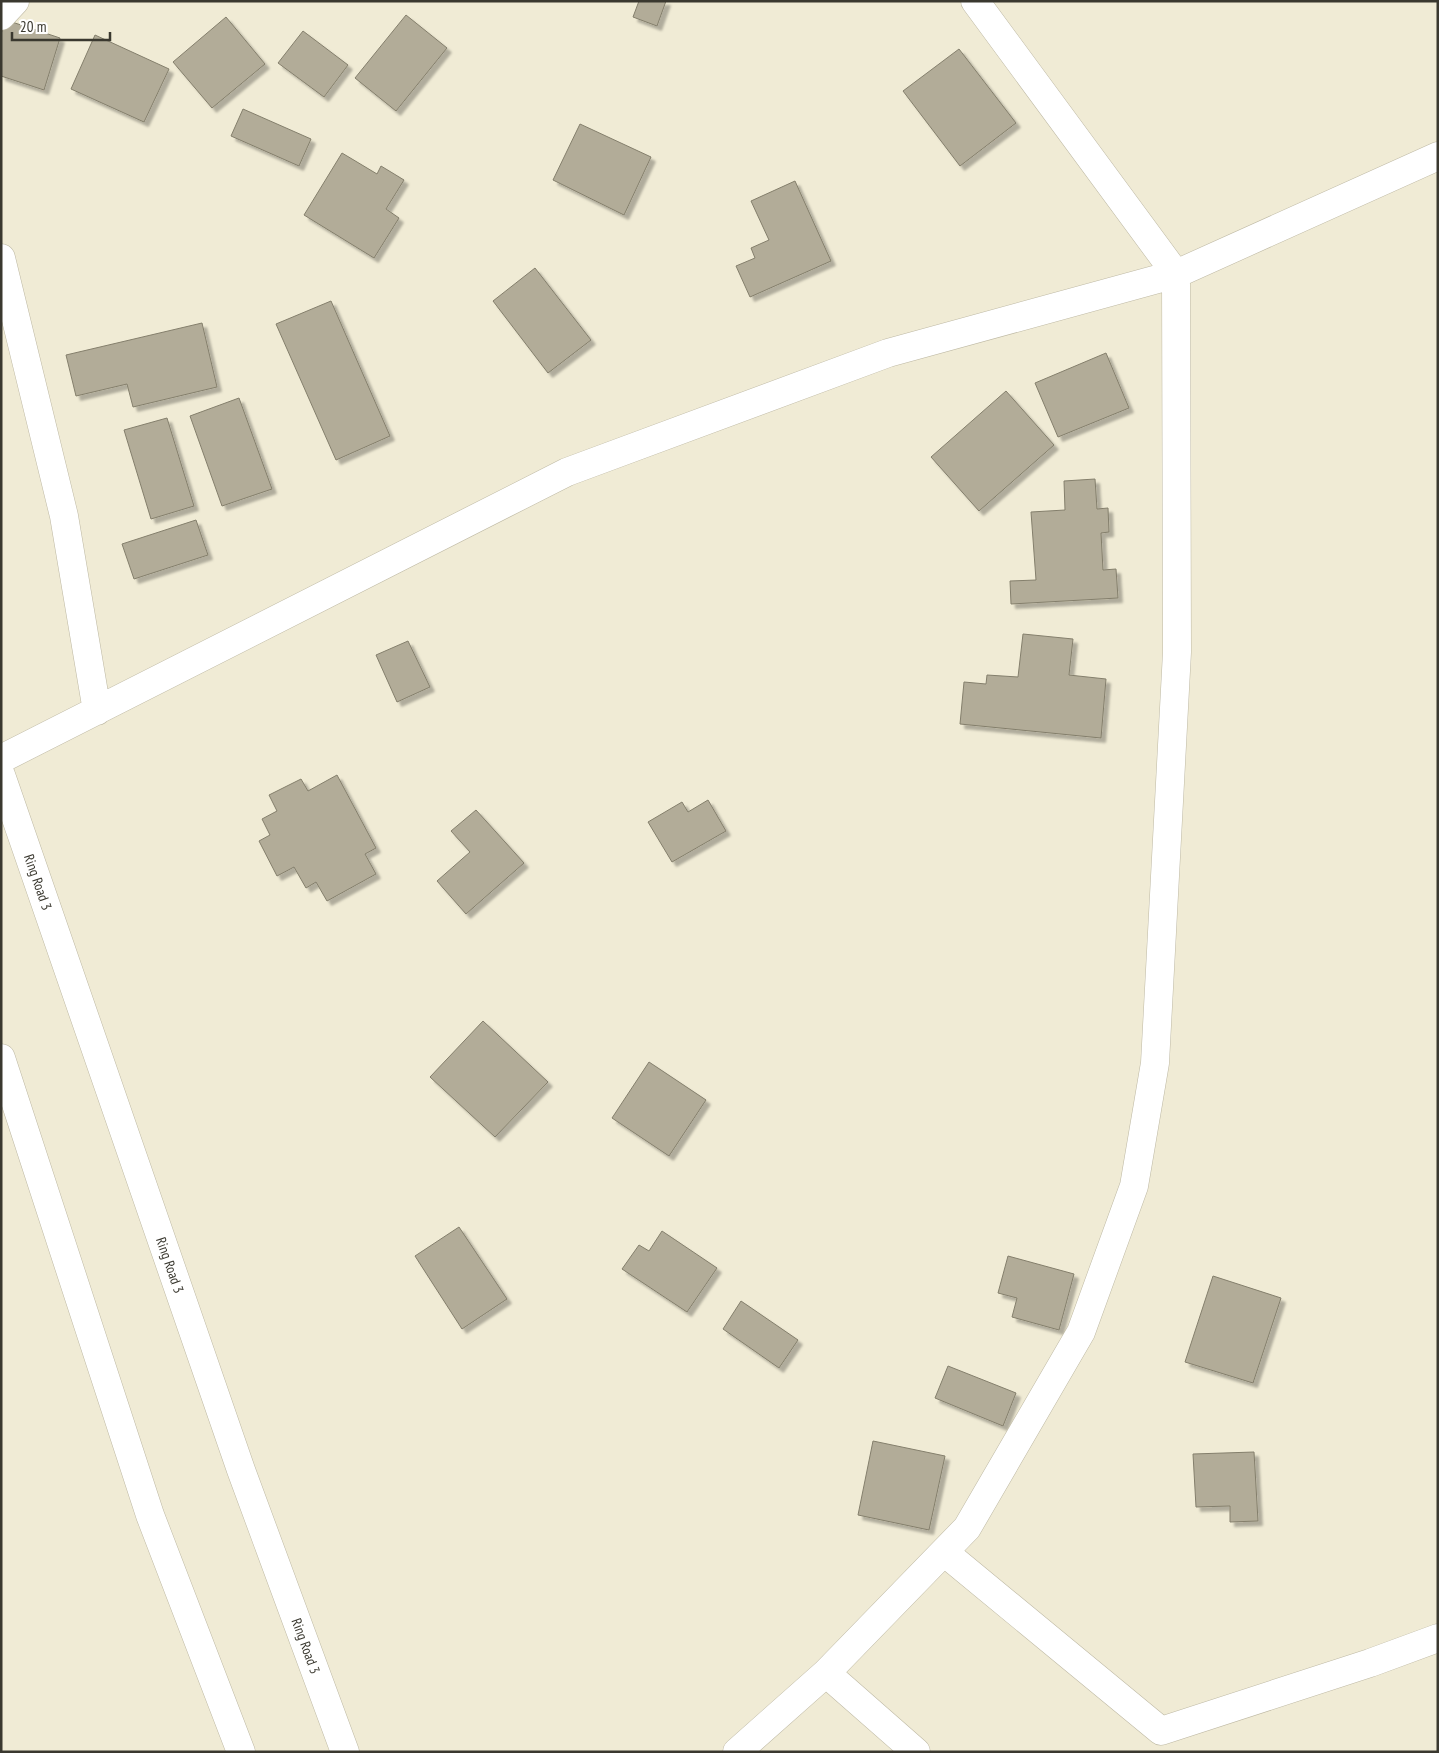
<svg xmlns="http://www.w3.org/2000/svg" width="1439" height="1753" viewBox="0 0 1439 1753" font-family="'PT Sans Narrow',sans-serif">
<style>
.building{fill:#b2ac98;stroke:#847f6c;filter:url(#shadow)}
.lines{fill:none;stroke-linecap:round;stroke-linejoin:round}
.minor-casing{stroke:#beb9a4;stroke-width:29}
.major-casing{stroke:#beb9a4;stroke-width:29}
.minor{stroke:#fff;stroke-width:28}
.major{stroke:#fff;stroke-width:28}
.labels{text-anchor:middle;stroke-width:4;stroke-linejoin:round;paint-order:stroke}
.street-label{font-size:14px;fill:#3a382f;stroke:#fff}
</style>
<defs>
<filter id="shadow"><feDropShadow dx="4.5" dy="4.5" stdDeviation="1" flood-color="#0004"/></filter>
</defs>
<rect width="100%" height="100%" fill="#f0ebd5"/>
<path class="building" d="M639 1H666L657 26 633 17Z
M406 15 447 48 396 111 355 78Z
M226 17 265 64 212 108 173 62Z
M6 20 60 38 44 90 1 76V34Z
M303 31 348 65 324 97 278 63Z
M95 35 169 69 144 122 71 89Z
M959 49 1016 123 960 166 903 91Z
M243 109 311 139 299 166 231 136Z
M580 124 651 157 624 215 553 180Z
M342 153 377 174 381 166 404 180 386 209 399 218 374 258 304 215Z
M795 181 831 261 750 297 736 266 755 258 751 248 769 240 751 201Z
M535 268 591 340 548 373 493 301Z
M331 301 390 436 336 460 276 324Z
M202 323 217 387 133 407 127 384 76 396 66 355Z
M1106 353 1129 408 1058 437 1035 383Z
M1006 391 1054 445 979 511 931 457Z
M239 398 272 489 222 506 190 416Z
M167 418 194 506 151 519 124 430Z
M1095 479 1097 509 1108 508 1109 532 1101 533 1103 570 1116 569 1118 598 1011 604 1010 581 1036 580 1031 512 1065 510 1064 481Z
M196 520 208 555 134 579 122 544Z
M1023 634 1073 639 1069 675 1106 679 1101 738 960 724 964 682 986 684 987 675 1018 677Z
M408 641 430 687 397 702 376 655Z
M337 775 376 848 365 854 376 874 327 901 316 882 306 888 294 867 277 876 259 841 270 835 262 819 277 811 269 795 301 779 308 791Z
M708 800 726 831 672 862 648 822 682 802 688 812Z
M476 810 524 863 466 914 437 881 470 852 451 831Z
M483 1021 548 1082 495 1137 430 1077Z
M649 1062 706 1100 669 1156 612 1118Z
M459 1227 507 1299 462 1329 415 1256Z
M662 1231 717 1268 687 1312 622 1269 639 1245 649 1251Z
M1008 1256 1074 1274 1059 1330 1012 1317 1017 1298 998 1293Z
M1213 1276 1281 1298 1253 1383 1185 1362Z
M741 1301 798 1340 779 1368 723 1329Z
M948 1366 1016 1393 1003 1426 935 1398Z
M873 1441 945 1456 929 1530 858 1515Z
M1254 1452 1258 1521 1230 1522V1506L1196 1507 1193 1454Z"/>
<g class="lines">
<defs>
<path id="minor" d="M1 16 15 1
M1 258 64 516 97 711
M1 759 567 472 888 353 1176 274 1438 156
M944 1552 1161 1731 1370 1663 1438 1638
M826 1673 916 1752
M737 1752 826 1673 967 1528 1081 1332 1134 1186 1155 1063 1177 652 1176 274 975 1"/>
<path id="major" d="M1 775 241 1470 345 1752
M1 1058 150 1515 241 1752"/>
</defs>
<use href="#minor" class="minor-casing"/>
<use href="#major" class="major-casing"/>
<use href="#minor" class="minor"/>
<use href="#major" class="major"/>
</g>
<g class="labels">
<g class="street-label">
<text transform="translate(38 882) rotate(71)" y="5">Ring Road 3</text>
<text transform="translate(170 1265) rotate(71)" y="5">Ring Road 3</text>
<text transform="translate(306 1646) rotate(70)" y="5">Ring Road 3</text>
</g>
</g>
<rect width="1439" height="1753" fill="none" stroke="#3a382f" stroke-width="5"/>
<path d="M12 32v8h98v-8" fill="none" stroke="#3a382f" stroke-width="2.5"/>
<text x="20" y="32" font-size="15" fill="#3a382f" stroke="#ffffff" stroke-width="4" paint-order="stroke">20 m</text>
</svg>
